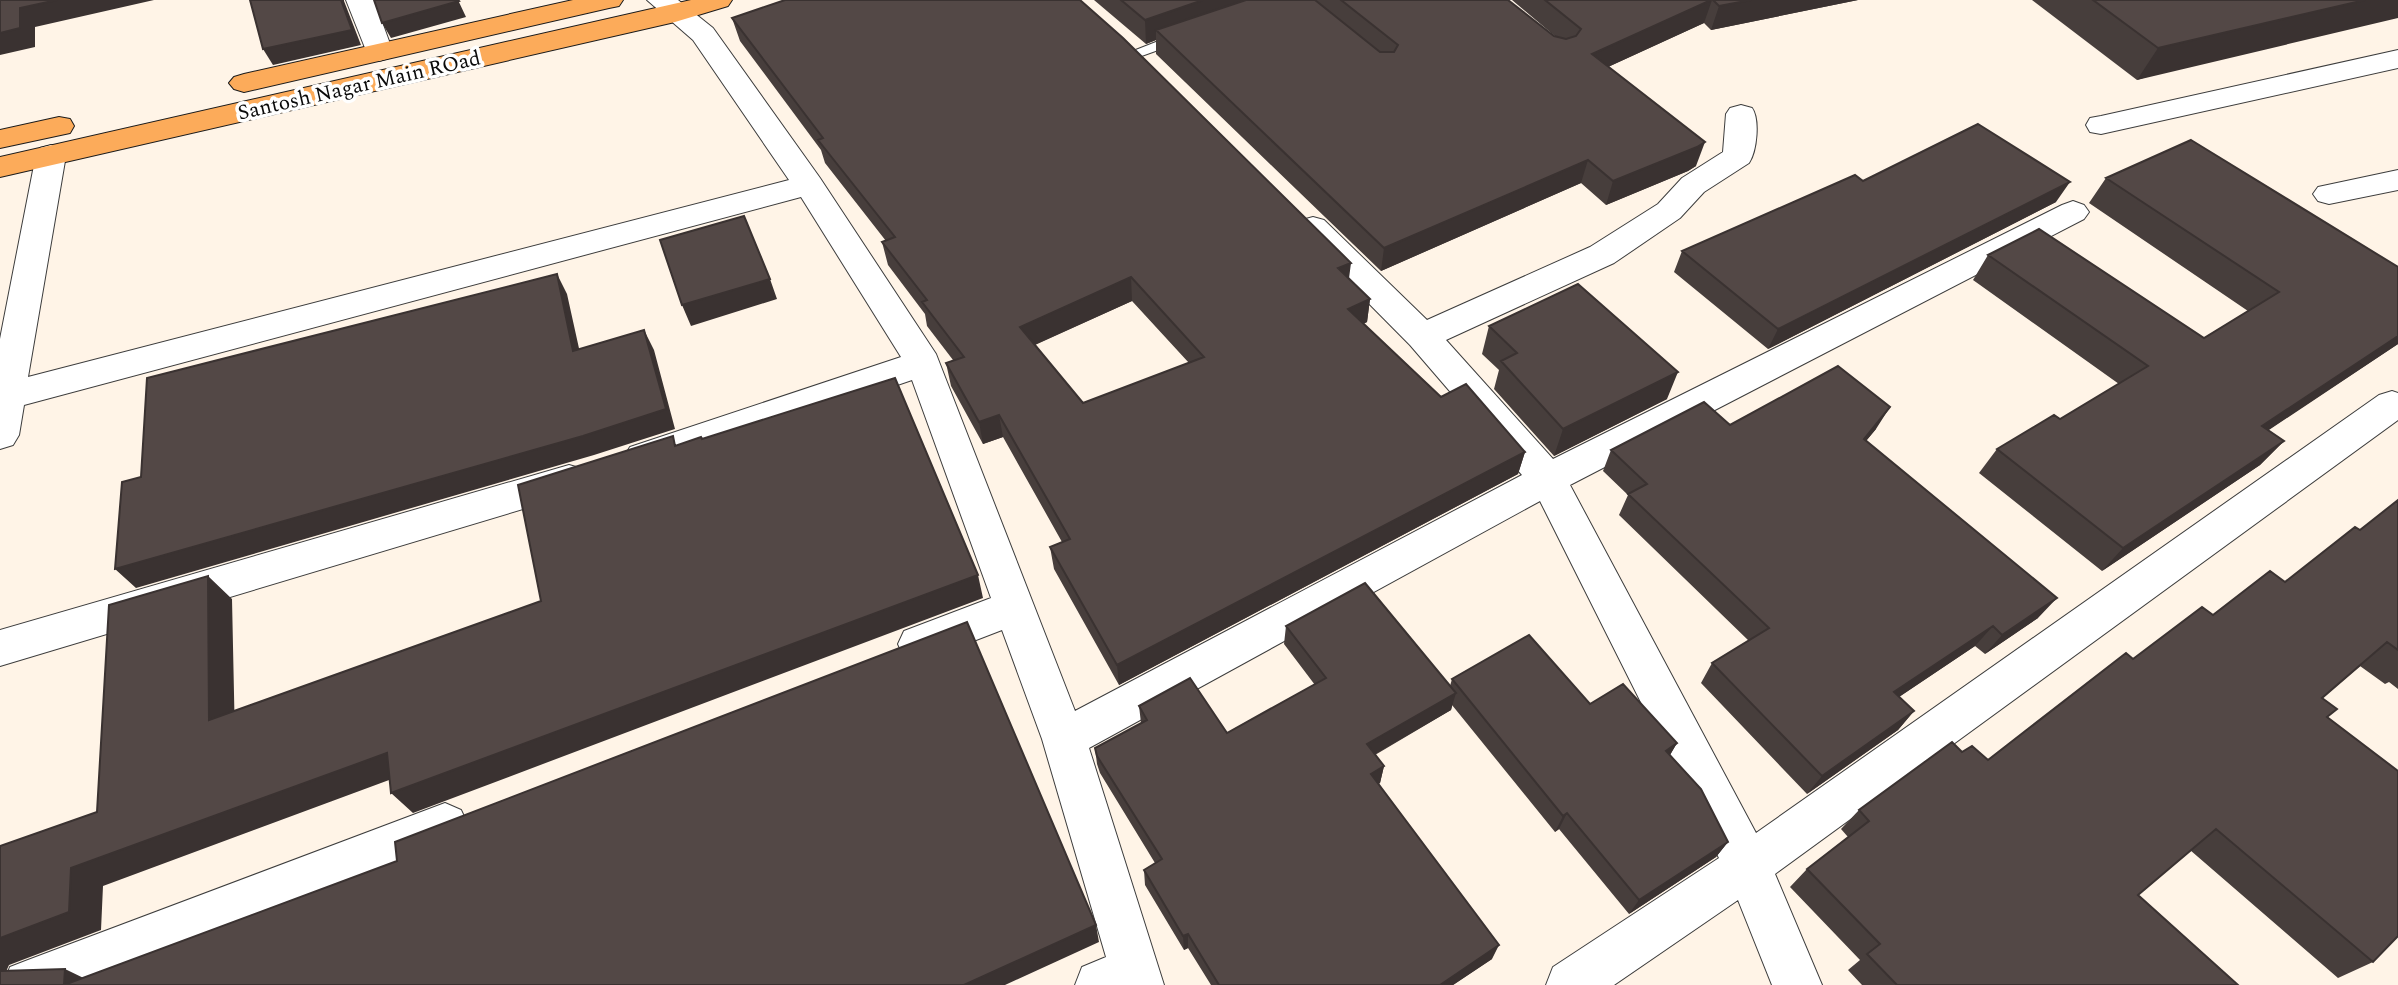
<svg xmlns="http://www.w3.org/2000/svg" width="2398" height="985" viewBox="0 0 2398 985" font-family="Spectral,serif">
<style>
.lines{fill:none;stroke-linecap:round;stroke-linejoin:round}
.lane-casing{stroke:#3d3d3d;stroke-width:2}
.street-casing{stroke:#3d3d3d;stroke-width:2}
.primary-casing{stroke:#1b1b1b;stroke-width:2}
.lane{fill:#fff;fill-rule:evenodd}
.street{fill:#fff;fill-rule:evenodd}
.primary{fill:#fcab5a;fill-rule:evenodd}
.wall{fill:#473e3c;fill-rule:evenodd}
.shaded-wall{fill:#3a3231}
.building{fill:#534846;stroke:#3a3231;stroke-width:2;fill-rule:evenodd}
.labels{text-anchor:middle;stroke-width:7;stroke-linejoin:round;paint-order:stroke}
.far-street-label{font-size:21px;fill:#0a0a0a;stroke:#fff}
</style>
<rect width="100%" height="100%" fill="#fff4e7"/>
<g class="lines">
<defs>
<path id="lane" d="M1184 31 1192 36 1189 39 1136 58 1128 53Z"/>
<path id="street" d="M346 0H374L393 52 389 58 379 61 369 58Z
M647 0H678L713 28 820 178 936 354 1075 711 1522 475 1410 345 1302 236 1297 228 1302 220 1313 217 1324 220 1427 320 1590 247 1658 204 1682 178 1723 152 1726 114 1730 108 1741 105 1752 108C1760 119 1757 151 1749 163L1704 192 1680 218 1614 263 1446 340 1553 459 2062 205 2073 201 2084 205 2089 212 2084 219 1570 485 1756 833 2379 395 2392 391 2398 393V420L1775 874 1822 985H1772L1738 900 1614 985H1546L1553 967 1719 858 1540 501 1089 748 1164 985H1075L1082 967 1106 957 1042 739 1002 630 919 662 904 657 898 644 904 631 991 598 912 380 643 472 630 467 624 457 630 447 901 357 801 197 24 405 19 435 13 445 0 449V339L36 155 40 148 51 145 62 148 66 155 28 377 789 180 693 40Z
M2398 50V68L2101 134 2090 132 2086 125 2090 118 2101 116Z
M2398 170V190L2329 204 2318 201 2313 194 2318 187Z
M569 465 583 469 588 480 583 491 0 666V630Z
M445 803 461 810 468 825 461 840 92 985H3L10 967 28 960Z"/>
<path id="primary" d="M573 0H623L619 6 609 8 244 92 234 89 229 83 234 77 244 74Z
M691 0H732L728 6 675 22 0 177V157Z
M59 117 70 119 74 126 70 133 0 148V130Z"/>
</defs>
<use href="#lane" class="lane-casing"/>
<use href="#street" class="street-casing"/>
<use href="#primary" class="primary-casing"/>
<use href="#lane" class="lane"/>
<use href="#street" class="street"/>
<use href="#primary" class="primary"/>
</g>
<path class="wall" d="M1094 0H1508L1554 36 1556 37 1512 0H1858L1711 30 1704 23 1608 67 1696 166 1688 171 1606 205 1581 183 1381 271 1156 54V40L1146 44Z
M2032 0H2398L2137 80Z
M732 18 1349 278 1370 299 1367 322 1363 324 1441 397 1525 452 1518 474 1119 685 1054 569 1050 547 1062 542 1003 437 983 444 951 386 946 363 953 360 927 326 925 314 888 265 882 242 886 241 825 163 821 150 740 41ZM1132 301 1189 363 1083 403 1035 345Z
M2106 178 2398 344 2268 430 2284 441 2260 465 2102 571 1979 473 1997 449 2060 419 2119 384 1973 280 1988 255 2204 338 2248 311 2089 203Z
M1863 181 2056 202 1768 349 1674 272 1682 251Z
M1489 326 1667 399 1554 456 1494 389 1499 370 1482 354Z
M1730 425 1876 429 1866 441 2038 618 1985 654 1975 646 1899 697 1914 711 1898 730 1807 794 1701 683 1712 663 1749 641 1619 515 1628 495 1603 471 1611 450Z
M2398 500V689L2389 682 2385 684 2360 666 2322 698 2327 717 2373 962 2338 978 2190 850 2138 895 2238 985H1862L1848 970 1860 960 1790 887 1807 869 1848 837 1841 829 1859 810 1962 752 1988 760 2133 659 2213 615 2285 582 2360 530Z
M1286 626 1450 686 1452 679 1590 704 1677 743 1670 755 1728 842 1716 857 1629 914 1559 829 1555 832 1452 705 1451 710 1375 755 1384 766 1380 783 1378 784 1492 959 1453 985H1211L1188 948 1184 950 1145 885 1144 870 1155 863 1100 773 1097 764 1095 748 1141 723 1139 706 1227 733 1315 685 1284 644Z"/>
<path class="shaded-wall" d="M57 0H154L35 27V47L0 55V33L20 8Z
M341 0H344V1L361 45 273 65 263 49Z
M458 0 466 17 391 38 382 23Z
M1203 0H1268L1156 30V40L1146 44 1145 20Z
M1712 0 1704 23 1586 77 1592 54Z
M1751 0H1858L1711 30 1719 6Z
M2365 0H2398V18L2137 80 2158 48Z
M1705 142 1696 166 1688 171 1606 205 1613 181Z
M1588 160 1581 183 1381 271 1384 248Z
M2070 182 2056 202 1768 349 1778 329Z
M1351 263 1348 286 1338 268Z
M557 274 567 294 584 371 573 351Z
M1131 277 1132 301 1023 350 1020 327Z
M770 279 777 299 691 326 682 305Z
M1370 299 1367 322 1345 332 1348 309Z
M644 330 654 350 675 429 594 455 136 588 115 569Z
M2398 336V344L2239 450 2262 426Z
M1678 372 1667 399 1554 456 1563 429Z
M1890 407 1876 429 1850 460 1864 439Z
M999 415 1003 437 983 444 979 422Z
M2284 441 2260 465 2102 571 2123 548Z
M1525 452 1518 474 1119 685 1117 665Z
M978 575 983 598 413 813 391 793Z
M208 576 232 599 235 741 209 720Z
M2057 598 2038 618 1985 654 2002 635Z
M1993 626 1975 646 1878 711 1894 692Z
M1456 693 1451 710 1363 761 1367 744Z
M1914 711 1898 730 1807 794 1822 776Z
M1677 743 1667 760 1666 751Z
M387 753 408 773 103 886 101 930 9 965 0 985V938L71 868Z
M1384 766 1380 783 1367 790 1371 774Z
M1567 813 1559 829 1555 832 1563 816Z
M1728 842 1716 857 1629 914 1639 900Z
M1096 925 1099 942 1005 985H964Z
M1188 934V948L1184 950 1183 936Z
M1499 945 1492 959 1453 985H1440Z
M65 969 98 985H64Z"/>
<path class="building" d="M0 0H57L20 8V28L0 33Z
M250 0H341L352 30 263 49Z
M374 0H458L459 1 382 23Z
M785 0H1080L1123 38 1351 263 1338 268 1370 299 1348 309 1441 397 1466 384 1525 452 1117 665 1050 547 1070 539 999 415 979 422 946 363 964 357 922 302 927 300 882 242 895 237 818 140 823 138 732 18ZM1131 277 1204 357 1083 403 1020 327Z
M1121 0H1203L1145 20Z
M1246 0H1315L1380 52H1394L1398 45 1341 0H1508L1554 36 1566 39 1576 36 1581 29 1545 0H1711L1592 54 1705 142 1697 147 1613 181 1588 160 1384 248 1156 30Z
M1713 0H1751L1719 6Z
M2093 0H2365L2158 48Z
M1978 124 2070 182 1778 329 1682 251 1855 175 1863 181Z
M2191 140 2398 267V336L2262 426 2284 441 2123 548 1997 449 2054 415 2060 419 2148 366 1988 255 2039 229 2204 338 2279 292 2106 178Z
M744 216 770 279 682 305 660 240Z
M557 274 573 351 644 330 666 409 583 436 115 569 122 482 141 477 147 378Z
M1578 284 1678 372 1563 429 1501 361 1517 353 1489 326Z
M1838 366 1890 407 1864 439 2057 598 2002 635 1993 626 1894 692 1914 711 1822 776 1712 663 1769 628 1628 494 1647 484 1611 450 1704 402 1730 425Z
M895 378 978 575 391 793 387 753 71 868 69 912 0 938V846L97 812 109 605 208 576 209 720 541 601 518 485 673 436 675 446 701 437 702 439Z
M2398 500V650L2387 642 2322 698 2337 709 2327 717 2398 771V936L2373 962 2216 829 2138 895 2238 985H1897L1867 954 1880 944 1807 869 1869 821 1859 810 1952 742 1962 752 1972 746 1988 760 2126 653 2133 659 2202 607 2213 615 2270 571 2285 582 2355 527 2360 530Z
M1365 583 1456 693 1367 744 1384 766 1371 774 1499 945 1440 985H1219L1188 934 1183 936 1144 870 1162 859 1097 756 1095 748 1147 720 1139 706 1190 678 1227 733 1326 678 1286 626Z
M967 622 1096 925 964 985H0V971L65 969 64 985 397 861 395 842Z
M1529 635 1590 704 1623 684 1677 743 1666 751 1701 789 1728 842 1639 900 1567 813 1563 816 1452 679Z"/>
<g class="labels">
<g class="far-street-label">
<text transform="translate(359 85) rotate(-13)" y="7">Santosh Nagar Main ROad</text>
</g>
</g>
</svg>
